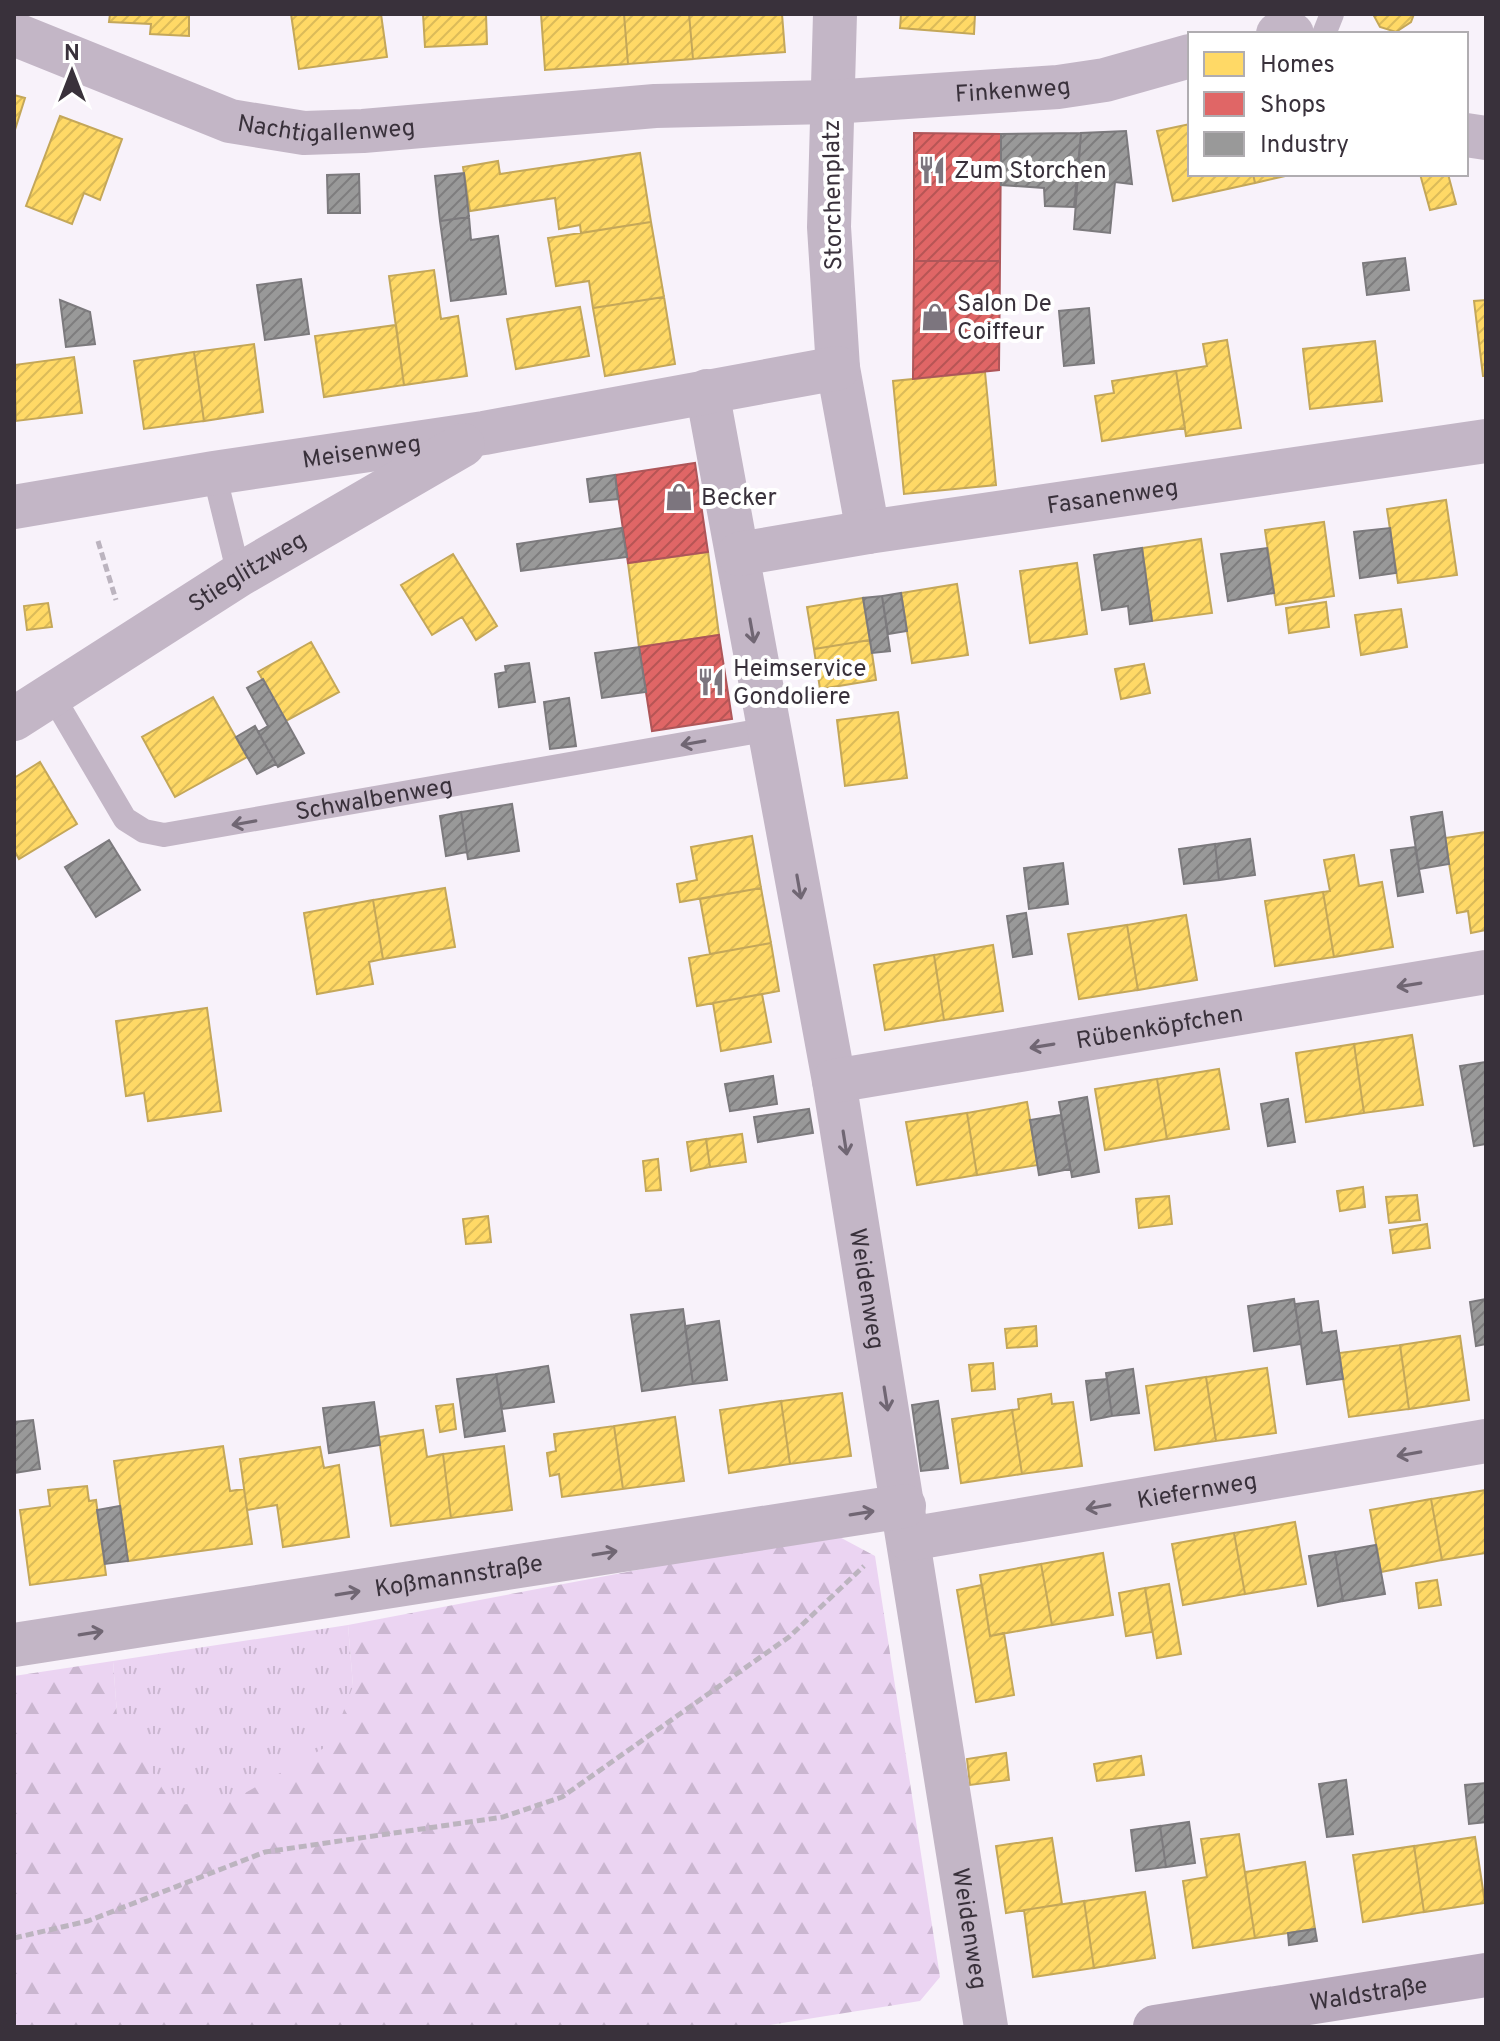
<svg xmlns="http://www.w3.org/2000/svg" width="1500" height="2041" viewBox="0 0 1500 2041" font-family="Overpass,sans-serif">
<style>
.forest{fill:url(#forest-firs)}
.park{fill:url(#park-tufts)}
.homes{fill:url(#homes-hatch);stroke:#c4a759;stroke-width:2}
.shops{fill:url(#shops-hatch);stroke:#ae5659;stroke-width:2}
.industry{fill:url(#industry-hatch);stroke:#7c7a7d;stroke-width:2}
.lines{fill:none;stroke-linecap:round;stroke-linejoin:round}
.path{stroke:#bcb4bf;stroke-width:5;stroke-dasharray:8 4;stroke-linecap:butt}
.lane{stroke:#c3b6c6;stroke-width:24}
.street{stroke:#c3b6c6;stroke-width:44}
.secondary{stroke:#b9aabd;stroke-width:44}
.oneway{stroke:#706673}
.labels{text-anchor:middle;stroke-width:8;stroke-linejoin:round;paint-order:stroke}
.street-label{font-size:24px;fill:#39313b;stroke:#fff}
.poi-label{font-size:24px;fill:#39313b;stroke:#fff;text-anchor:start}
</style>
<defs>
<pattern id="forest-firs" width="22" height="20" patternUnits="userSpaceOnUse" patternTransform="scale(2)"><rect width="22" height="20" fill="#ebd4f2"/><path d="M5 1l3.5 6h-7zM16 11l3.5 6h-7z" fill="#cab6d0"/></pattern>
<pattern id="park-tufts" width="24" height="20" patternUnits="userSpaceOnUse" patternTransform="scale(2)"><rect width="24" height="20" fill="#ebd4f2"/><path d="M3 7l-1-3M5 7V3M7 7l1-3M15 17l-1-3M17 17v-4M19 17l1-3" fill="none" stroke="#cab6d0"/></pattern>
<pattern id="homes-hatch" width="6" height="6" patternUnits="userSpaceOnUse" patternTransform="scale(2)"><rect width="6" height="6" fill="#ffd966"/><path d="M-1 1l2-2M0 6l6-6M5 7l2-2" fill="none" stroke="#dbbb59"/></pattern>
<pattern id="shops-hatch" width="6" height="6" patternUnits="userSpaceOnUse" patternTransform="scale(2)"><rect width="6" height="6" fill="#e06666"/><path d="M-1 1l2-2M0 6l6-6M5 7l2-2" fill="none" stroke="#b75555"/></pattern>
<pattern id="industry-hatch" width="6" height="6" patternUnits="userSpaceOnUse" patternTransform="scale(2)"><rect width="6" height="6" fill="#999"/><path d="M-1 1l2-2M0 6l6-6M5 7l2-2" fill="none" stroke="#7e7d7e"/></pattern>
</defs>
<rect width="100%" height="100%" fill="#f8f2fa"/>
<path class="forest" d="M832 1533 875 1556 940 1977 920 2001 758 2027H14V1676L113 1661 117 1714 353 1686 348 1625Z"/>
<path class="park" d="M348 1625 353 1686 331 1744 238 1797 173 1806 117 1714 113 1661Z"/>
<path class="homes" d="M110 14H189V36L150 34 151 24 109 22Z
M291 14H381L387 57 299 69Z
M423 14H486L487 44 425 47Z
M541 14H624L628 64 545 70Z
M624 14H689L693 59 628 64Z
M689 14H782L785 52 693 59Z
M901 14H975L974 34 900 28Z
M1373 14H1414L1411 22 1396 32 1380 27Z
M14 95 25 98 14 133Z
M60 116 122 139 100 200 84 193 72 224 26 206Z
M1190 124V174H1253L1255 183 1173 201 1157 131Z
M640 153 651 222 581 233 580 225 559 229 555 198 470 211 463 167 498 161 500 174Z
M1253 174H1294L1255 183Z
M1420 174H1448L1456 204 1430 210Z
M651 222 664 297 593 308 589 281 556 286 548 238Z
M434 270 441 319 458 316 467 376 404 385 389 276Z
M664 297 675 364 605 376 593 308Z
M1486 300V376H1483L1474 301Z
M580 307 589 356 516 369 507 319Z
M396 325 404 385 324 397 315 336Z
M1227 340 1241 428 1186 436 1176 371 1207 366 1203 344Z
M1375 341 1382 401 1310 409 1303 349Z
M254 344 263 412 204 421 194 352Z
M194 352 204 421 144 429 134 361Z
M74 357 82 413 16 421 14 365Z
M1176 371 1185 428 1102 441 1095 396 1114 393 1112 381Z
M985 372 996 485 904 494 893 381Z
M1446 500 1457 575 1398 583 1387 509Z
M1324 522 1334 596 1276 605 1265 530Z
M1201 539 1212 613 1152 621 1142 548Z
M708 552 719 635 639 647 628 563Z
M453 554 497 626 476 640 462 617 432 635 401 585Z
M1077 563 1087 634 1030 643 1020 571Z
M957 584 968 655 912 663 901 593Z
M863 598 870 640 814 649 807 607Z
M1326 602 1329 627 1289 633 1286 608Z
M48 603 52 627 27 630 24 606Z
M1401 609 1407 647 1361 655 1355 615Z
M870 640 876 680 820 689 814 649Z
M311 642 339 692 286 721 258 672Z
M1144 664 1150 693 1121 699 1115 669Z
M213 697 247 757 175 797 142 737Z
M898 712 907 778 845 786 837 720Z
M40 762 77 824 19 859 14 850V778Z
M1486 832V930L1471 933 1468 911 1457 913 1445 838Z
M752 836 761 888 680 902 677 884 697 880 691 847Z
M1354 855 1359 886 1382 882 1393 947 1334 957 1323 892 1330 891 1324 860Z
M445 888 455 947 383 959 373 900Z
M761 888 771 943 710 954 700 899Z
M1323 892 1334 957 1275 966 1265 901Z
M373 900 383 959 369 962 373 984 317 994 304 913Z
M1186 915 1197 980 1138 990 1127 925Z
M1127 925 1138 990 1079 999 1068 934Z
M771 943 779 991 697 1006 689 958Z
M993 945 1003 1011 944 1020 934 955Z
M934 955 944 1020 885 1030 874 965Z
M762 994 771 1042 721 1051 713 1003Z
M207 1008 221 1111 148 1121 144 1093 126 1096 116 1021Z
M1412 1035 1423 1105 1364 1113 1354 1044Z
M1354 1044 1364 1113 1306 1122 1296 1053Z
M1219 1069 1229 1129 1167 1139 1157 1079Z
M1157 1079 1167 1139 1105 1150 1095 1089Z
M1027 1102 1038 1165 977 1175 967 1113Z
M967 1113 977 1175 917 1185 906 1122Z
M742 1134 746 1162 710 1167 706 1139Z
M706 1139 710 1167 691 1171 687 1142Z
M658 1159 661 1190 646 1191 643 1161Z
M1363 1187 1365 1207 1340 1211 1337 1191Z
M1417 1195 1420 1220 1389 1223 1386 1197Z
M1169 1196 1172 1224 1139 1228 1136 1199Z
M488 1216 491 1242 466 1244 463 1219Z
M1427 1224 1430 1248 1393 1253 1390 1230Z
M1036 1326 1037 1346 1007 1348 1005 1329Z
M1460 1336 1469 1400 1409 1409 1400 1345Z
M1400 1345 1409 1409 1349 1417 1339 1353Z
M993 1363 995 1389 972 1391 969 1365Z
M1267 1368 1276 1433 1216 1441 1206 1377Z
M1206 1377 1216 1441 1155 1450 1146 1386Z
M842 1393 851 1456 790 1464 781 1401Z
M1051 1394 1052 1404 1073 1402 1082 1466 1022 1474 1012 1410 1019 1409 1018 1399Z
M781 1401 790 1464 729 1473 720 1410Z
M453 1404 456 1429 440 1432 436 1406Z
M1012 1410 1022 1474 961 1483 952 1419Z
M675 1417 684 1481 623 1489 614 1426Z
M614 1426 623 1489 562 1497 559 1474 550 1476 547 1453 556 1451 554 1434Z
M423 1430 427 1457 443 1454 451 1518 391 1526 379 1437Z
M223 1446 230 1491 244 1489 252 1544 128 1561 114 1461Z
M504 1446 512 1510 451 1518 443 1454Z
M320 1447 324 1468 339 1465 349 1537 283 1547 277 1505 247 1510 240 1459Z
M87 1486 89 1501 96 1500 106 1575 30 1585 20 1510 50 1506 48 1490Z
M1486 1490V1553L1442 1560 1431 1499Z
M1431 1499 1442 1560 1381 1572 1370 1510Z
M1295 1522 1306 1584 1245 1594 1234 1533Z
M1234 1533 1245 1594 1183 1605 1172 1544Z
M1103 1553 1113 1615 1052 1625 1041 1564Z
M1041 1564 1052 1625 990 1636 980 1575Z
M1437 1580 1441 1605 1419 1608 1416 1583Z
M1169 1584 1181 1654 1157 1658 1145 1588Z
M982 1585 990 1636 1004 1633 1014 1695 976 1702 957 1590Z
M1145 1588 1152 1632 1126 1636 1119 1593Z
M1006 1753 1009 1780 970 1785 967 1759Z
M1141 1756 1144 1775 1097 1781 1094 1764Z
M1239 1834 1255 1938 1193 1948 1183 1881 1207 1877 1201 1839Z
M1475 1837 1485 1903 1424 1912 1414 1846Z
M1052 1838 1062 1904 1006 1913 996 1846Z
M1414 1846 1424 1912 1363 1922 1353 1855Z
M1305 1862 1315 1929 1255 1938 1245 1872Z
M1145 1892 1155 1958 1094 1968 1084 1901Z
M1084 1901 1094 1968 1033 1977 1024 1910Z"/>
<path class="shops" d="M914 133 1001 134 1000 261H914Z
M914 261H1000L999 370 913 379Z
M695 463 708 552 628 563 615 475Z
M719 635 732 719 652 731 639 647Z"/>
<path class="industry" d="M1126 131 1132 184 1115 182 1110 233 1074 229 1081 133Z
M1081 133 1074 207 1045 206 1044 188 1001 185V134Z
M464 173 469 217 440 221 435 176Z
M359 174 360 213H328L327 175Z
M469 217 471 240 498 236 506 294 451 301 440 221Z
M1405 258 1409 290 1367 295 1363 263Z
M301 279 309 334 265 340 257 285Z
M60 300 90 312 95 344 66 347Z
M1089 308 1094 363 1064 366 1059 311Z
M615 475 618 499 590 502 587 479Z
M622 528 627 557 521 571 517 544Z
M1390 528 1396 573 1360 578 1354 532Z
M1142 548 1152 621 1130 624 1128 606 1102 610 1094 555Z
M1267 548 1274 593 1228 601 1221 554Z
M901 593 907 631 888 634 882 596Z
M882 596 890 651 872 653 863 598Z
M639 647 646 692 602 698 595 653Z
M529 663 535 702 499 707 495 674 506 672 505 666Z
M263 679 304 753 278 767 258 732 268 726 247 688Z
M569 698 576 746 550 749 544 702Z
M255 726 276 764 257 774 236 737Z
M512 804 519 851 468 859 461 812Z
M461 812 467 852 446 856 440 816Z
M1442 812 1449 864 1419 869 1411 817Z
M1250 839 1255 875 1219 880 1215 844Z
M109 840 140 890 96 917 65 867Z
M1215 844 1219 880 1184 884 1179 849Z
M1415 847 1423 892 1398 896 1391 850Z
M1063 863 1068 904 1029 909 1024 868Z
M1026 913 1032 954 1013 957 1007 916Z
M1486 1062V1144L1474 1146 1460 1066Z
M773 1076 777 1104 730 1111 725 1084Z
M1087 1097 1099 1172 1072 1177 1059 1102Z
M1288 1099 1295 1142 1268 1146 1261 1104Z
M809 1109 813 1133 758 1142 754 1117Z
M1061 1115 1070 1169 1039 1175 1030 1120Z
M1294 1299 1301 1344 1254 1351 1248 1306Z
M1486 1299V1344L1476 1346 1470 1302Z
M1318 1301 1322 1333 1336 1331 1343 1379 1307 1384 1295 1304Z
M683 1309 693 1384 642 1391 631 1315Z
M719 1321 727 1380 693 1384 685 1326Z
M548 1366 554 1402 502 1409 496 1374Z
M1133 1369 1139 1413 1112 1416 1106 1373Z
M496 1374 505 1431 465 1437 457 1379Z
M1107 1379 1112 1416 1091 1420 1086 1381Z
M938 1401 948 1468 921 1471 912 1405Z
M374 1402 380 1445 329 1453 323 1408Z
M33 1420 40 1469 14 1473V1422Z
M120 1506 128 1561 105 1564 97 1510Z
M1376 1545 1385 1594 1343 1601 1335 1552Z
M1335 1552 1343 1601 1318 1606 1309 1556Z
M1346 1780 1353 1834 1327 1837 1319 1784Z
M1486 1783V1822L1469 1824 1465 1785Z
M1189 1822 1195 1863 1166 1867 1160 1826Z
M1160 1826 1166 1867 1136 1871 1131 1830Z
M1315 1929 1317 1941 1289 1945 1288 1933Z"/>
<g class="lines">
<path class="path" d="M98 541 116 600
M14 1938 88 1921 265 1852 503 1817 562 1797 789 1637 864 1566"/>
<g class="lane">
<path d="M1324 34 1332 14"/>
<path d="M214 473 239 575"/>
<path id="s1" d="M52 695 125 819 144 831 164 835 770 729"/>
</g>
<g class="street">
<path d="M835 14 829 227 838 368 868 532"/>
<path id="s2" d="M14 34 230 121 304 133 363 131 655 106 831 102 1058 87 1105 80 1190 56"/>
<path d="M1278 34H1292"/>
<path d="M1466 135 1486 138"/>
<path id="s3" d="M707 391 834 1081 986 2027"/>
<path id="s4" d="M14 507 214 473 484 433 838 368"/>
<path id="s5" d="M739 554 868 532 1486 441"/>
<path id="s6" d="M14 719 239 575 463 445"/>
<path id="s7" d="M834 1081 1486 972"/>
<path id="s8" d="M909 1539 1486 1441"/>
<path id="s9" d="M14 1645 904 1506"/>
</g>
<path class="secondary" id="s10" d="M1155 2027 1486 1975"/>
</g>
<defs><path id="oneway-shaft" d="M-6 0H5M1.5-3L5.5 0L1.5 3" fill="none" stroke-width="1.6" stroke-linecap="round" stroke-linejoin="round" transform="scale(2)"/></defs>
<g class="oneway">
<use href="#oneway-shaft" transform="translate(752 631) rotate(80)"/>
<use href="#oneway-shaft" transform="translate(693 743) rotate(170)"/>
<use href="#oneway-shaft" transform="translate(244 823) rotate(170)"/>
<use href="#oneway-shaft" transform="translate(799 887) rotate(80)"/>
<use href="#oneway-shaft" transform="translate(1409 985) rotate(171)"/>
<use href="#oneway-shaft" transform="translate(1042 1046) rotate(171)"/>
<use href="#oneway-shaft" transform="translate(845 1143) rotate(81)"/>
<use href="#oneway-shaft" transform="translate(886 1399) rotate(81)"/>
<use href="#oneway-shaft" transform="translate(1409 1454) rotate(170)"/>
<use href="#oneway-shaft" transform="translate(1098 1507) rotate(170)"/>
<use href="#oneway-shaft" transform="translate(862 1513) rotate(-9)"/>
<use href="#oneway-shaft" transform="translate(605 1553) rotate(-9)"/>
<use href="#oneway-shaft" transform="translate(348 1593) rotate(-9)"/>
<use href="#oneway-shaft" transform="translate(91 1633) rotate(-9)"/>
</g>
<defs>
<symbol id="restaurant-bare" viewBox="-9 -9 18 18"><path d="M-5-6h1v4h1v-4h1v4h1v-4h1v5L-1.5 .5V6h-2V.5L-5-1ZM5-6V6H3V1.5H1.5Q1.5-4 5-6Z" fill="#7c757e" stroke="#fff" stroke-width="2.5" paint-order="stroke"/></symbol>
<symbol id="shop-bare" viewBox="-9 -9 18 18"><path d="M-5-2.5h2.3a2.7 3.5 0 0 1 5.4 0H5L5.5 6h-11ZM-1.5-2.5h3a1.5 2.3 0 0 0-3 0Z" fill="#7c757e" stroke="#fff" stroke-width="2.5" paint-order="stroke"/></symbol>
</defs>
<g fill-rule="evenodd">
<use href="#restaurant-bare" x="912" y="150" width="40" height="40"/>
<use href="#shop-bare" x="915" y="297" width="40" height="40"/>
<use href="#shop-bare" x="659" y="477" width="40" height="40"/>
<use href="#restaurant-bare" x="691" y="662" width="40" height="40"/>
</g>
<g class="labels">
<g class="street-label">
<text dy="8" stroke="none"><textPath href="#s2" startOffset="1018">Finkenweg</textPath></text>
<text dy="8" stroke="none"><textPath href="#s2" startOffset="330">Nachtigallenweg</textPath></text>
<text transform="translate(832 195) rotate(-91)" y="8">Storchenplatz</text>
<text dy="8" stroke="none"><textPath href="#s4" startOffset="352">Meisenweg</textPath></text>
<text dy="8" stroke="none"><textPath href="#s5" startOffset="378">Fasanenweg</textPath></text>
<text dy="8" stroke="none"><textPath href="#s6" startOffset="276">Stieglitzweg</textPath></text>
<text dy="8" stroke="none"><textPath href="#s1" startOffset="400">Schwalbenweg</textPath></text>
<text dy="8" stroke="none"><textPath href="#s7" startOffset="330">Rübenköpfchen</textPath></text>
<text dy="8" stroke="none"><textPath href="#s3" startOffset="912">Weidenweg</textPath></text>
<text dy="8" stroke="none"><textPath href="#s8" startOffset="292">Kiefernweg</textPath></text>
<text dy="8" stroke="none"><textPath href="#s9" startOffset="450">Koßmannstraße</textPath></text>
<text dy="8" stroke="none"><textPath href="#s3" startOffset="1560">Weidenweg</textPath></text>
<text dy="8" stroke="none"><textPath href="#s10" startOffset="216">Waldstraße</textPath></text>
</g>
<g class="poi-label">
<text x="954" y="178">Zum Storchen</text>
<text x="957" y="311">Salon De<tspan x="957" dy="28">Coiffeur</tspan></text>
<text x="701" y="505">Becker</text>
<text x="733" y="676">Heimservice<tspan x="733" dy="28">Gondoliere</tspan></text>
</g>
</g>
<rect width="1500" height="2041" fill="none" stroke="#39313b" stroke-width="32"/>
<rect x="1188" y="32" width="280" height="144" fill="#ffffff" stroke="#b0adb1" stroke-width="2"/>
<rect x="1204" y="52" width="40" height="24" fill="#ffd966" stroke="#b0adb1" stroke-width="2"/>
<text x="1260" y="72" font-size="24" fill="#39313b">Homes</text>
<rect x="1204" y="92" width="40" height="24" fill="#e06666" stroke="#b0adb1" stroke-width="2"/>
<text x="1260" y="112" font-size="24" fill="#39313b">Shops</text>
<rect x="1204" y="132" width="40" height="24" fill="#999999" stroke="#b0adb1" stroke-width="2"/>
<text x="1260" y="152" font-size="24" fill="#39313b">Industry</text>
<g transform="translate(72 72)" stroke="#ffffff" stroke-width="6" paint-order="stroke">
<path d="M0-6L14 30L0 20L-14 30Z" fill="#39313b"/>
<text y="-12" font-size="22" font-weight="bold" text-anchor="middle" fill="#39313b">N</text>
</g>
</svg>
